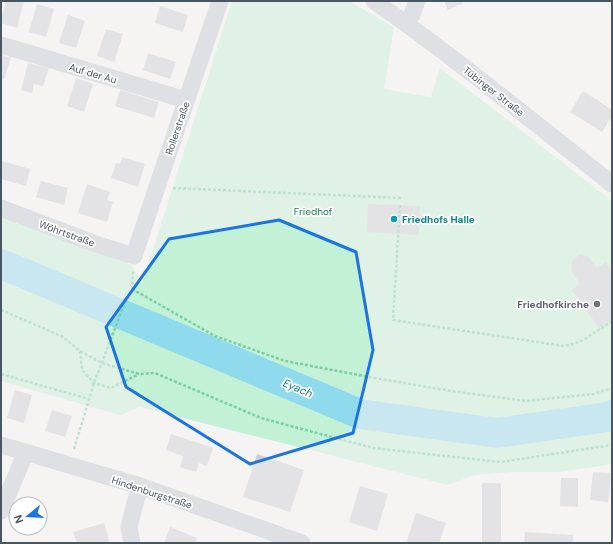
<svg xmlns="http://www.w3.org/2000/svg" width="613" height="544" viewBox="0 0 613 544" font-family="'DM Sans',sans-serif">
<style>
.green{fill:#c3f1d5}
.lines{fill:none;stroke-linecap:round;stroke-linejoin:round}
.river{stroke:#90daee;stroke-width:30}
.building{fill:#cdcfd5}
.path{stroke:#7ad0a6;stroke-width:2.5;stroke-dasharray:3 2;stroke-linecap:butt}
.street{stroke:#c1cad2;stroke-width:17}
.marked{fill:none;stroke:#1a73e8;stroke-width:3;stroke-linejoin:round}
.culture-dot{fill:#0f9aa8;stroke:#fff;stroke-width:1.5}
.worship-dot{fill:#6b7280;stroke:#fff;stroke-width:1.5}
.labels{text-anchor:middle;stroke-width:3.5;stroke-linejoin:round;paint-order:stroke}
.street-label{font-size:10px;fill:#4a5661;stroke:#fff}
.park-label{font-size:10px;fill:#17864f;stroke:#fff}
.culture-label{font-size:10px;font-weight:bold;fill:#0d838f;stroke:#fff;text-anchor:start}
.worship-label{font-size:10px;font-weight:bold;fill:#5b616d;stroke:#fff;text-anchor:end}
.water-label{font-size:11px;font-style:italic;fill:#0c7c9b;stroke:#fff}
</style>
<rect width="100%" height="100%" fill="#f5f3f3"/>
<path class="green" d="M232 1H349L394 27 384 89 431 97 440 68 522 131 612 201V464L561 472H510L474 475 448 485 140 407 120 415 1 381V208L93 243 133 267 142 284Z"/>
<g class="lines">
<path class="river" d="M1 264 360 414 497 433 607 417 612 415"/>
</g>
<path class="building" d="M6 1H24L17 28 1 23V18Z
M444 1H461L463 3 448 10Z
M37 4 54 9 46 37 29 32Z
M160 6 188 15 183 32 155 23Z
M68 15 85 21 76 48 59 43Z
M106 29 123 34 114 62 97 56Z
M148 53 176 62 170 79 143 70Z
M1 55 11 58 4 79 1 78Z
M28 63 49 68 43 86 34 84 32 93 21 90Z
M76 78 93 84 84 112 67 106Z
M120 90 159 102 154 118 115 106Z
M583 91 612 110V116L602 132 570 112Z
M122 157 145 164 138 187 111 178 116 163 120 164Z
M2 161 30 169 26 186 1 179V167Z
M41 181 68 188 64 205 36 197Z
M87 184 110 192 107 200 113 202 107 222 78 213Z
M368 204 420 206 419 235 367 232Z
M579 255 588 256 597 268 606 262 612 271V319L599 328 572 290 580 284 571 270 572 261Z
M15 390 32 395 24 423 7 418Z
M52 410 72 416 65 437 45 431Z
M171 434 213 448 207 466 199 463 196 472 180 467 183 456 166 450Z
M257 454 304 470 290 512 243 497Z
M593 472 611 473 608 502 590 500Z
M561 478H578V507L560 506Z
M482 483H501V543H482Z
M360 486 388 494 377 531 349 522Z
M416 513 446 523 439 543H406Z
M104 523 110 543H77L73 532Z
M170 527 197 538 195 543H164Z
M525 532 573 535V543H524Z"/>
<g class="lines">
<path class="path" d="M173 188 401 198
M400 205 393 320 564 346 574 344 585 339 612 321
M132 289 215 336 285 361 375 378 451 391 526 401 594 394 612 388
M1 310 63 337 80 351 102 363 139 374 155 373 261 418 373 448 501 462 612 445
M80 351 82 370 94 383 111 388 139 374
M1 374 89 399
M74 449 94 383 125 302 132 289 133 271"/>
<path class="street" d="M374 1C456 58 533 122 612 184
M408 25 417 1
M1 45 186 100
M1 208 93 243 134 256 157 187 220 1
M1 445 140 486 302 543
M1 511 26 452
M132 543 129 527 134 507 140 486"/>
</g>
<path d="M0 0H613V544H0ZM279 220 356 252 373 350 353 433 250 464 126 387 106 327 169 239Z" fill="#f5f3f3" fill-opacity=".55" fill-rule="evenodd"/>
<path class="marked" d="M279 220 356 252 373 350 353 433 250 464 126 387 106 327 169 239Z"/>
<circle class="culture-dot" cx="394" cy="219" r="4"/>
<circle class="worship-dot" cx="597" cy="304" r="4"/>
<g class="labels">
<g class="street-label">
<text transform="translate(93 73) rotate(16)" y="4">Auf der Au</text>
<text transform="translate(494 91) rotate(38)" y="4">Tübinger Straße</text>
<text transform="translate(177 128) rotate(-71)" y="4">Rollerstraße</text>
<text transform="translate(67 233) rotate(20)" y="4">Wöhrtstraße</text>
<text transform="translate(152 492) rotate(18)" y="4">Hindenburgstraße</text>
</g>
<g class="park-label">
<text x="313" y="215">Friedhof</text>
</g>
<g class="culture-label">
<text x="402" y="223">Friedhofs Halle</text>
</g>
<g class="worship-label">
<text x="589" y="308">Friedhofkirche</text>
</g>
<g class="water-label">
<text transform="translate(298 388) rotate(23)" y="4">Eyach</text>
</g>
</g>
<rect width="613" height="544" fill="none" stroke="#4a5661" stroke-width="4"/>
<g transform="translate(28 516) rotate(252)"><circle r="19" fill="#ffffff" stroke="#b7bbc0"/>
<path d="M0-3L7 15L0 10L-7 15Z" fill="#1a73e8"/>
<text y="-6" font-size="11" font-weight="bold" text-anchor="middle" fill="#4a5661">N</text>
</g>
</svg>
